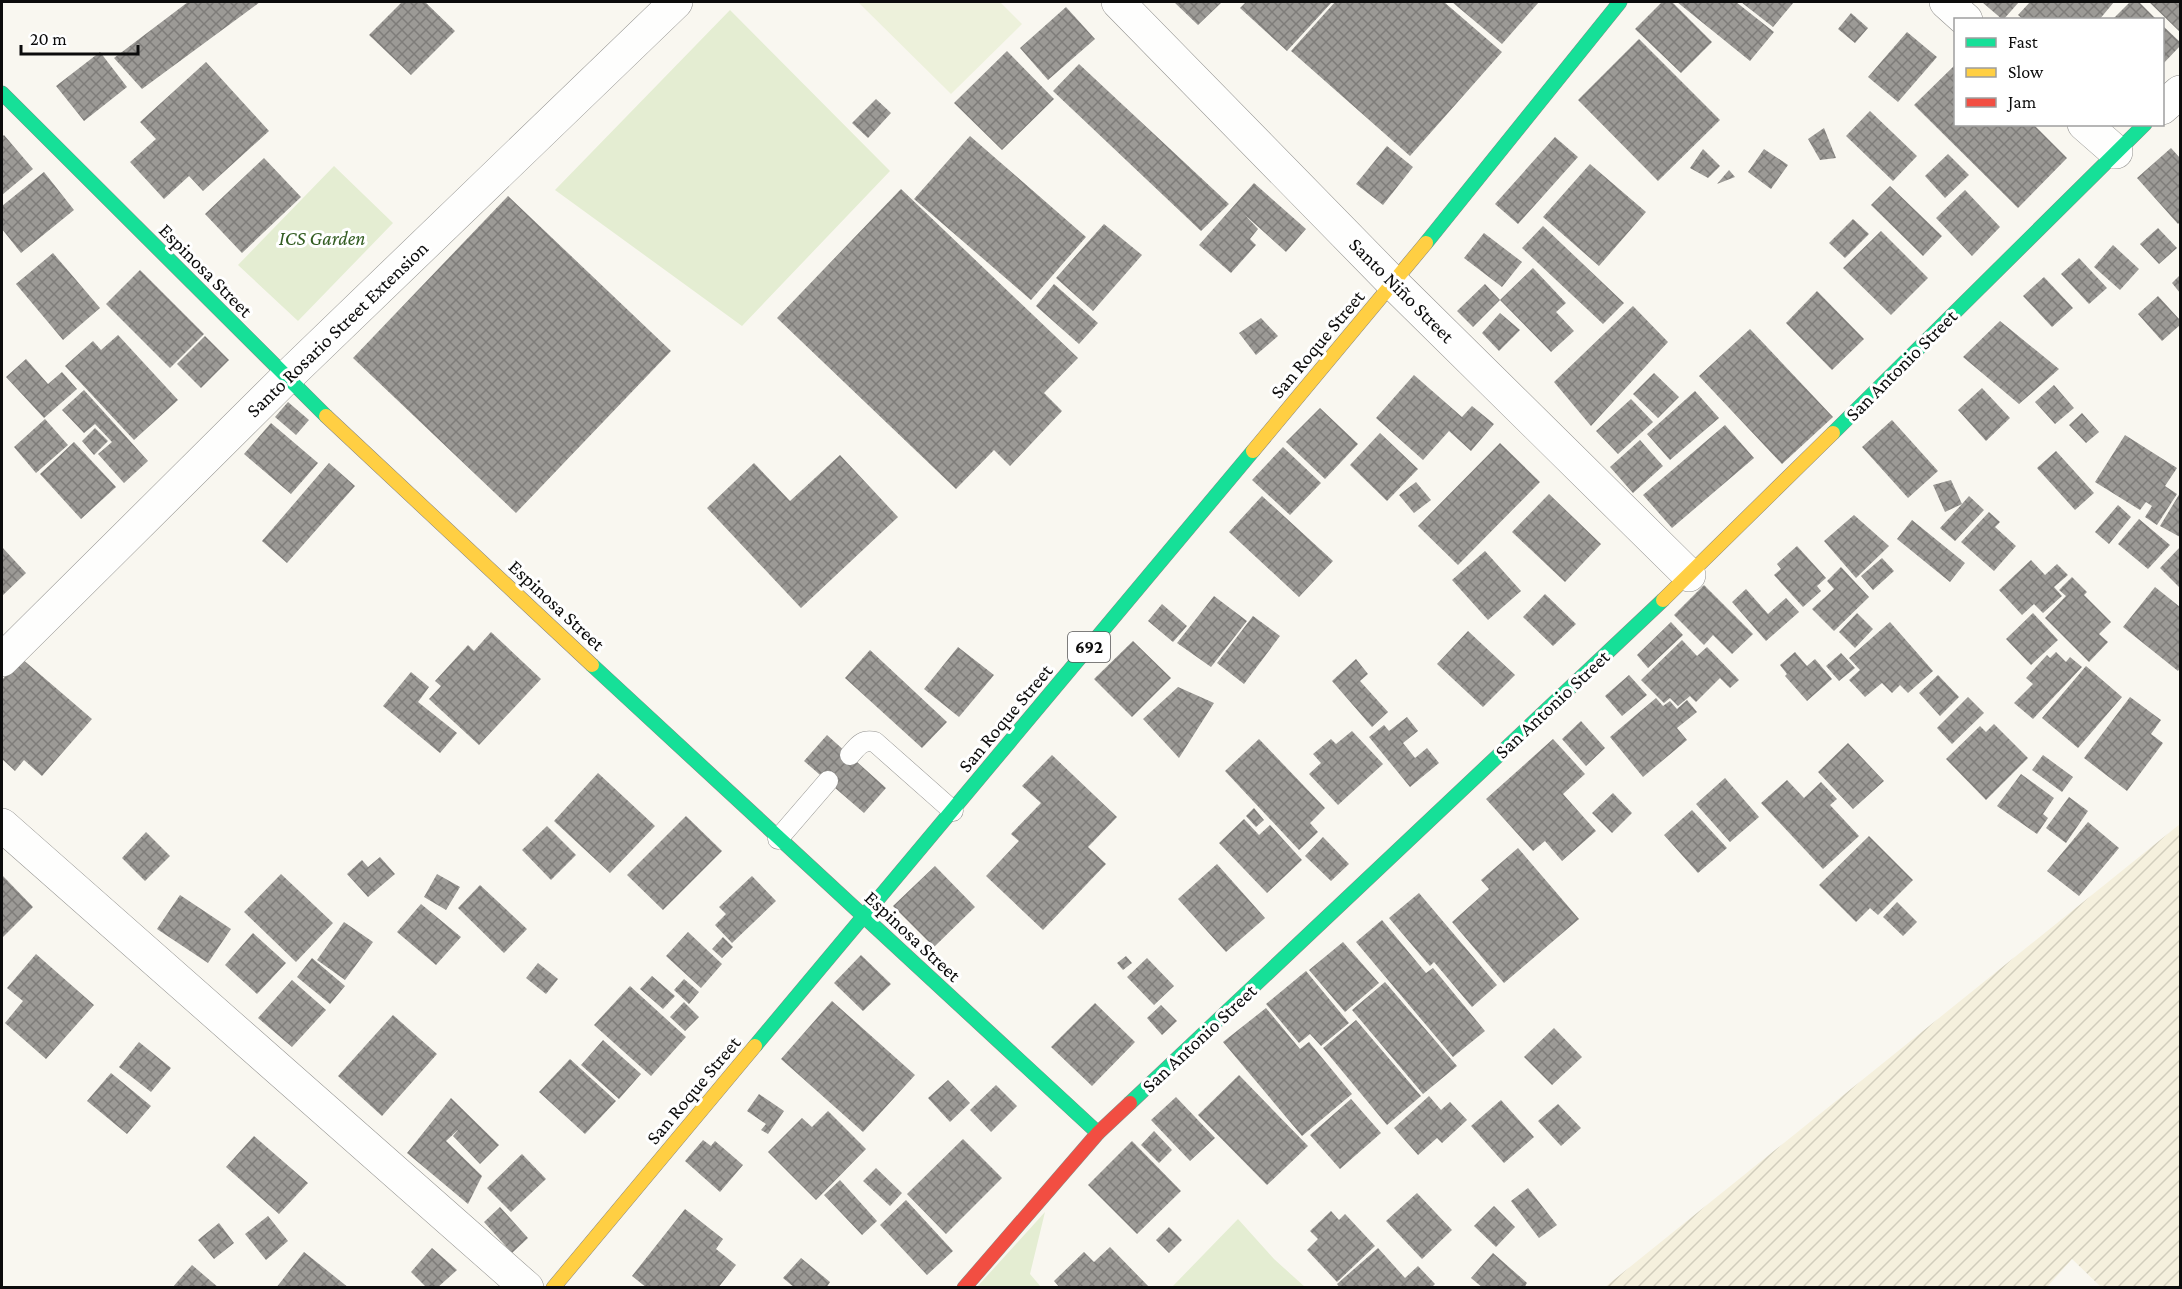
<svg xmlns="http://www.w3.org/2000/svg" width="2182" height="1289" viewBox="0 0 2182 1289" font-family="'Crimson Pro',serif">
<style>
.farmland{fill:url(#farmland-furrows)}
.grass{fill:#e4edd2}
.pitch{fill:#edf1db}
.building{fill:url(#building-cross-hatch)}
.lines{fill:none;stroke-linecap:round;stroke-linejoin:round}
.lane-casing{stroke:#93928f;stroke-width:21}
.street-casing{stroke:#93928f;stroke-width:34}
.fast-casing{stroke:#898885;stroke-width:15}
.slow-casing{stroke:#898885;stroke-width:15}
.jam-casing{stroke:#898885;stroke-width:15}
.lane{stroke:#fefefd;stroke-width:20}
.street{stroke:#fefefd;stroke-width:33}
.fast{stroke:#16e098;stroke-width:14}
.slow{stroke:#ffcf43;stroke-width:14}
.jam{stroke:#f24e42;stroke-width:14}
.labels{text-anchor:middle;stroke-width:6;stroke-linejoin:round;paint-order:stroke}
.shield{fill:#fff;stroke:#555;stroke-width:1.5}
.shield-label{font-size:18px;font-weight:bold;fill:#0c0c0c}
.park-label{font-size:20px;font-style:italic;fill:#335d22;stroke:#fff}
.street-label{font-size:20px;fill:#0c0c0c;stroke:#fff}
</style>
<defs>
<pattern id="farmland-furrows" width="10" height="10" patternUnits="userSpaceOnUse" patternTransform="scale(1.5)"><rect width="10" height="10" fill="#f5f0dd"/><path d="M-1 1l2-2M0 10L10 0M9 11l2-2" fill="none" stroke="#d1cdbc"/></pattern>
<pattern id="building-cross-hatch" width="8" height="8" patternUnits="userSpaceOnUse" patternTransform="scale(1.5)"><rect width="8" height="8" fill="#9c9a96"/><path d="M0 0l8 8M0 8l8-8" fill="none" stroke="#7e7c79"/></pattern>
</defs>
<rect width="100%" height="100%" fill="#f9f7f0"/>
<path class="farmland" d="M2180 824V1287H2101L2072 1259 2047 1287H1605Z"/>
<path class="grass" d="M730 10 890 171 742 326 555 190Z
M334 166 393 223 298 321 238 265Z
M1045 1212 1030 1274 1041 1287 976 1288Z
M1238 1219 1274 1259 1305 1287H1172Z"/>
<path class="pitch" d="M858 2H1000L1022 24 951 94Z"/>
<path class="building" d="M188 2H260L142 89 114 58Z
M402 2H425L455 31 411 75 369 35Z
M1174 2H1222L1198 25Z
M1246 2H1332L1287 51 1240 8Z
M1335 2H1444L1502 52 1410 156 1291 51Z
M1452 2H1539L1502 44Z
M1662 2H1672L1712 42 1681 73 1635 29Z
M1677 2H1736L1774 32 1750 61Z
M1741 2H1794L1773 27Z
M1982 2H2019L2003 20Z
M2030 2H2114L2099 20H2024L2018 15Z
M2130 2H2139L2157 20H2112Z
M2149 2H2180V32Z
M1066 7 1095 39 1048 80 1020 48Z
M1851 13 1868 28 1855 43 1838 29Z
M2162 25 2180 42V46L2162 65Z
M1907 32 1937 57 1898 102 1868 77Z
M1639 39 1720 120 1658 181 1578 100Z
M1007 51 1054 99 1002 150 954 103Z
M100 52 127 87 84 121 56 86Z
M206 62 269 131 203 191 189 176 164 199 130 162 156 139 140 122Z
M1079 64 1229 204 1201 231 1053 91Z
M1956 64V124H2033L2067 158 2018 208 1914 105Z
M876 99 891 113 868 138 852 123Z
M1870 111 1917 156 1893 181 1846 136Z
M1824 128 1836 158 1820 160 1808 139Z
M4 135 33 169 2 195V137Z
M970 136 1086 237 1031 300 914 199Z
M1555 137 1578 157 1518 224 1495 204Z
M1387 146 1413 167 1383 205 1356 184Z
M2171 148 2180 158V222L2178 224 2137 178Z
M1703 149 1720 166 1708 178 1690 168Z
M1764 149 1788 165 1771 189 1748 172Z
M1948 154 1969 175 1945 198 1925 176Z
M264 158 301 197 242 253 205 214Z
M1590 164 1646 212 1599 266 1543 217Z
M1729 170 1735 177 1717 184Z
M44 172 74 210 21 253 2 229V206Z
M1254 183 1306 229 1286 252 1245 215 1258 229 1250 239 1256 245 1231 273 1199 245Z
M1890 186 1942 236 1923 256 1871 205Z
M901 189 1078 358 1044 393 1062 411 1010 466 994 450 956 489 777 318Z
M1965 190 2000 227 1972 256 1936 218Z
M508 196 671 351 516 513 353 358Z
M1853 219 1869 234 1845 258 1829 243Z
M1104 224 1142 255 1093 311 1056 278Z
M1543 226 1624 303 1603 324 1522 248Z
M2158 228 2177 248 2159 264 2140 244Z
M1881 231 1928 278 1891 315 1843 268Z
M1484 233 1522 262 1502 287 1464 258Z
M2113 245 2139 269 2120 290 2094 267Z
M53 253 100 308 63 340 16 284Z
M2079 258 2107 288 2089 304 2061 274Z
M1533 268 1566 303 1556 312 1574 331 1551 352 1500 300 1473 327 1457 311 1485 284 1500 300Z
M140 270 204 334 170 368 106 304Z
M2180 275V293L2172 283Z
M2044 277 2073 308 2052 327 2023 296Z
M1054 284 1098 323 1079 344 1036 306Z
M1817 291 1864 339 1832 370 1786 323Z
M2158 296 2180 320V325L2162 341 2138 314Z
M1633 306 1668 342 1591 426 1554 382Z
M1500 313 1520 330 1499 351 1482 333Z
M1261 318 1278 336 1256 355 1239 333Z
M2000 321 2059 369 2019 404 1963 357Z
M1750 329 1833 417 1782 464 1699 376Z
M118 335 178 400 134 440 65 366 93 341 101 350Z
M205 336 229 360 201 388 177 364Z
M26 359 48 384 62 372 77 389 44 418 6 377Z
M1654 373 1679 397 1658 418 1633 394Z
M1414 375 1462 417 1472 406 1494 424 1471 451 1449 431 1423 460 1376 418Z
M2054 385 2074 408 2055 424 2035 402Z
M1982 388 2010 418 1986 441 1958 410Z
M84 390 148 461 124 483 98 454 112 442 95 424 84 433 62 410Z
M1695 391 1719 418 1670 460 1647 434Z
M1631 399 1653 422 1618 454 1596 431Z
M288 402 309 420 296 435 275 417Z
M1320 408 1358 444 1325 479 1286 442Z
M2082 413 2099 432 2086 443 2069 425Z
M45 419 68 445 36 473 14 447Z
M1892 420 1938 471 1908 498 1862 447Z
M271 423 318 463 291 494 244 454Z
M1725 425 1754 458 1672 528 1643 495Z
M95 428 108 441 94 455 82 441Z
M1380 433 1418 469 1387 501 1350 465Z
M2125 435 2177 468 2165 486 2177 494 2157 525 2145 517 2152 506 2146 502 2140 510 2095 482Z
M1640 440 1663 466 1633 493 1610 467Z
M74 442 116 487 81 519 40 474Z
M1500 443 1540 482 1458 565 1418 526Z
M1283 447 1321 483 1290 515 1252 480Z
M2056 451 2094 493 2075 510 2037 468Z
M840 455 898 517 801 608 707 508 754 463 790 501Z
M329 463 355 486 287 563 262 541Z
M1951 480 1962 504 1969 496 1984 510 1955 541 1940 528 1962 504 1945 512 1933 485Z
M1416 482 1431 500 1414 513 1399 495Z
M2180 493V537L2160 526Z
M1549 494 1601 544 1565 582 1512 532Z
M1262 496 1333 561 1299 597 1229 532Z
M2118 505 2131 517 2109 544 2095 532Z
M1989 512 2000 522 1995 527 2016 546 1994 571 1961 542Z
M1854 515 1889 546 1856 578 1824 541Z
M2139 519 2170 545 2148 569 2118 544Z
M1912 520 1965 563 1950 582 1897 539Z
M1797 546 1826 578 1817 586 1821 591 1803 607 1774 575 1781 569 1777 564Z
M2 547 26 573 2 596Z
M2180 547V588L2160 568Z
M1485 551 1521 591 1488 620 1452 580Z
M1882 558 1894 571 1873 590 1861 576Z
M2031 560 2045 575 2057 564 2068 575 2054 587 2062 596 2043 613 2034 604 2022 615 1999 590Z
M1841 567 1869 597 1834 631 1812 609 1834 589 1827 581Z
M2072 577 2087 592 2084 595 2111 622 2099 634 2108 642 2089 662 2045 618 2066 596 2059 590Z
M1704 585 1753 634 1732 654 1713 635 1704 645 1674 615Z
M2155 587 2180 607V668L2178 671 2123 627Z
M1746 589 1768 614 1786 598 1799 612 1766 641 1732 602Z
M1545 594 1576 624 1553 646 1523 617Z
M1214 596 1247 621 1211 667 1177 643Z
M1162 604 1187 626 1173 642 1148 621Z
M1857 613 1873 629 1855 648 1839 632Z
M2033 613 2058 640 2031 665 2006 639Z
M1253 616 1280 636 1244 684 1217 663Z
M1671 622 1683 635 1648 668 1637 655Z
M1890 622 1933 671 1908 693 1900 685 1892 693 1882 683 1865 697 1849 680 1860 670 1849 658Z
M1468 631 1515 675 1483 707 1437 664Z
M491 632 541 679 479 745 429 699 441 686 435 681 468 645 474 651Z
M1682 640 1697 656 1707 647 1739 680 1730 688 1720 678 1696 702 1690 696 1678 706 1670 698 1664 703 1641 680Z
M1133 641 1171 678 1132 717 1094 679Z
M958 647 994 675 959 717 924 689Z
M870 650 947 722 922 748 845 678Z
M1795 652 1807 666 1815 659 1832 679 1807 701 1785 676 1787 674 1780 665Z
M2056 652 2066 662 2070 657 2082 667 2033 719 2014 703 2033 684 2026 678 2047 655 2050 658Z
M1841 653 1855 668 1839 681 1826 666Z
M21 658 92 719 42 776 24 760 15 771 2 759V680Z
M1356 659 1368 674 1360 681 1388 712 1372 727 1332 681Z
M2086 666 2122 697 2078 748 2042 718Z
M411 672 429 687 418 702 457 733 440 753 383 706Z
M1629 675 1647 695 1622 716 1605 696Z
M1938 675 1959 697 1940 716 1919 693Z
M1178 687 1214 703 1179 758 1143 719Z
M1968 697 1984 713 1952 744 1937 728Z
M2130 697 2161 720 2151 734 2163 743 2127 791 2084 758Z
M1656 698 1663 706 1670 701 1677 709 1687 700 1697 712 1677 728 1687 740 1643 777 1610 737Z
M1407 717 1418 731 1403 743 1415 758 1427 748 1439 763 1410 787 1369 737 1384 725 1389 731Z
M1581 721 1605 748 1586 766 1562 739Z
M1994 724 2028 758 1986 800 1946 759 1980 726 1986 732Z
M1352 731 1383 764 1338 805 1309 774 1321 763 1313 754 1331 739 1336 744Z
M827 735 886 788 864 813 804 761Z
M1259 739 1325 808 1310 823 1318 832 1299 850 1225 771Z
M1553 739 1585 774 1563 794 1596 831 1562 861 1545 841 1533 851 1486 799Z
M1848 743 1884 781 1853 809 1818 772Z
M1052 755 1117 817 1088 847 1106 864 1043 930 986 876 1019 841 1011 834 1041 803 1022 786Z
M2043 755 2073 777 2062 792 2032 770Z
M598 773 655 826 610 873 554 821Z
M2021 774 2054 798 2043 814 2048 818 2037 834 1997 806Z
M1725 778 1759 817 1730 842 1696 804Z
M1787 780 1804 798 1821 782 1837 799 1830 805 1859 836 1823 869 1761 803Z
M1613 793 1632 813 1612 833 1592 813Z
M2069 797 2088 811 2066 843 2046 828Z
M1254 808 1264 820 1256 827 1246 816Z
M1692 810 1727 848 1698 873 1664 835Z
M686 816 722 851 663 910 627 875Z
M1244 819 1259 835 1270 825 1302 860 1267 893 1219 843Z
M2088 822 2119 848 2079 896 2047 871Z
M547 826 576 855 551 880 522 850Z
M146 832 170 856 145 881 122 858Z
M1869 836 1913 880 1878 915 1870 908 1856 922 1819 885Z
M1323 837 1349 864 1331 881 1305 856Z
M1518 848 1579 919 1504 983 1452 922 1489 889 1481 880Z
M380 857 395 874 368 897 347 874 362 860 368 867Z
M1217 864 1265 918 1226 952 1178 899Z
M935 866 975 907 934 947 893 906Z
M281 874 333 923 296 962 244 912Z
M437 874 460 887 446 910 424 897Z
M2 875 33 907 2 938Z
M752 876 776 901 732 943 715 925 726 914 719 907Z
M480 885 527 929 504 953 458 908Z
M1419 893 1497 985 1472 1007 1434 962 1430 966 1389 918Z
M180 895 231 929 208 963 157 929Z
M1897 902 1917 922 1903 936 1883 917Z
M421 904 461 937 436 965 397 932Z
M1382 920 1426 973 1433 968 1485 1031 1453 1057 1356 942Z
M344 922 373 942 345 980 317 960Z
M688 932 722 964 701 988 666 956Z
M253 933 286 963 257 994 225 965Z
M723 937 733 947 722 958 712 949Z
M1343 942 1379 983 1345 1012 1309 970Z
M36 954 94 1005 46 1059 5 1023 23 1001 7 988Z
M861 955 891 984 863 1011 834 983Z
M1126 956 1132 963 1123 970 1117 963Z
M312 958 345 986 330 1004 297 977Z
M1147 958 1174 986 1154 1005 1127 977Z
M538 963 558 979 546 994 526 978Z
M1306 971 1349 1023 1321 1046 1310 1034 1299 1043 1266 1004Z
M652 976 675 996 663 1009 640 989Z
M684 979 699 992 689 1004 674 990Z
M292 980 326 1010 292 1047 258 1018Z
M1385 982 1457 1066 1423 1094 1352 1010Z
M630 986 686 1037 651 1076 594 1025Z
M832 1001 915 1075 863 1132 781 1059Z
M684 1002 699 1017 685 1031 670 1017Z
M1095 1003 1135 1042 1092 1086 1051 1047Z
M1161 1005 1177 1021 1162 1035 1147 1018Z
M1266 1008 1300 1049 1309 1042 1352 1094 1302 1136 1223 1042Z
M393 1015 437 1054 382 1116 338 1076Z
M1356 1020 1421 1096 1387 1125 1323 1048Z
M1554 1028 1582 1057 1552 1085 1524 1057Z
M603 1040 641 1074 619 1099 581 1065Z
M139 1042 171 1068 151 1092 119 1067Z
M570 1059 616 1101 585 1134 539 1092Z
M111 1073 151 1106 127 1134 87 1101Z
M1239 1075 1308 1146 1267 1185 1198 1115Z
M948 1080 970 1103 950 1122 928 1098Z
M996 1085 1017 1106 991 1132 970 1110Z
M759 1094 784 1111 768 1134 761 1130 766 1124 747 1111Z
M1429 1096 1441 1110 1450 1102 1467 1120 1442 1143 1437 1138 1418 1155 1394 1128Z
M1176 1097 1215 1138 1190 1161 1151 1120Z
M451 1098 499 1145 480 1164 453 1136 459 1129 446 1141 482 1176 468 1204 407 1153Z
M1351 1099 1381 1133 1340 1169 1310 1135Z
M1501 1100 1534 1137 1504 1163 1471 1126Z
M1558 1104 1581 1128 1561 1146 1538 1121Z
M828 1111 866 1149 816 1200 768 1152 802 1118 812 1127Z
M1154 1131 1172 1150 1159 1163 1141 1145Z
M254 1136 308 1183 279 1214 226 1167Z
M963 1139 1002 1178 946 1234 907 1194Z
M703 1140 711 1146 715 1141 743 1165 720 1192 685 1161Z
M1132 1141 1181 1191 1137 1234 1088 1185Z
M522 1154 546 1179 511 1212 487 1188Z
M876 1168 902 1193 890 1206 863 1181Z
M840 1180 877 1221 862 1235 824 1195Z
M1528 1188 1557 1225 1539 1238 1511 1201Z
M1417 1193 1452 1230 1422 1259 1386 1221Z
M906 1200 953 1251 927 1275 880 1225Z
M1494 1206 1515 1227 1496 1247 1474 1226Z
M500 1207 528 1238 512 1253 484 1222Z
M685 1209 723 1239 716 1249 736 1265 718 1288H647L632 1276Z
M1331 1211 1339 1220 1345 1214 1375 1246 1337 1282 1307 1250 1318 1239 1310 1231Z
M268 1216 288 1241 266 1260 245 1234Z
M219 1223 234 1243 214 1259 198 1240Z
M1169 1227 1182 1240 1169 1253 1156 1240Z
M1110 1247 1150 1288H1060L1054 1281 1084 1252 1094 1262Z
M432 1248 457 1270 437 1288H427L411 1272Z
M1378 1248 1405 1278 1418 1266 1435 1284 1431 1288H1340L1337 1284Z
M304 1252 349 1288H276Z
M1493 1253 1527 1283 1524 1288H1483L1471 1278Z
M801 1258 830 1282 826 1288H795L783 1278Z
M192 1265 219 1288H172Z"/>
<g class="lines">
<defs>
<path id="lane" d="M850 755C858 746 862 739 875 742L953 811
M778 839 828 781"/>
<path id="street" d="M1118 2 1393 283 1689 575
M1946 2 1966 20
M2162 108 2180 92
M2084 124 2116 152
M2 660 286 378 676 2
M2 825 527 1288"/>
<path id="fast" d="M2 93 326 416
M1426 243 1620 2
M1833 433 2145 124
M592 665 1098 1133
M755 1046 1253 451
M1130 1103 1663 600"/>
<path id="slow" d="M326 416 592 665
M1253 451 1426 243
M1663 600 1833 433
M553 1288 755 1046"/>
<path id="jam" d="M964 1288 1098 1133 1130 1103"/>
</defs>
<use href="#lane" class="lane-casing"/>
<use href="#street" class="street-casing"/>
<use href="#fast" class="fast-casing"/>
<use href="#slow" class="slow-casing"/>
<use href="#jam" class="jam-casing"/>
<use href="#lane" class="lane"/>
<use href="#street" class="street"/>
<use href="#fast" class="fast"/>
<use href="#slow" class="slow"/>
<use href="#jam" class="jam"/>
</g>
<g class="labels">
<rect class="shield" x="1068" y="632" width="42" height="30" rx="4.5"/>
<g class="shield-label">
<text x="1089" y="653">692</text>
</g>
<g class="park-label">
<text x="322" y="245">ICS Garden</text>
</g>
<g class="street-label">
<text transform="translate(206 270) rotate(45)" y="7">Espinosa Street</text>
<text transform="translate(1402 290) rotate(45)" y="7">Santo Niño Street</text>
<text transform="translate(337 329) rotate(-44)" y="7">Santo Rosario Street Extension</text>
<text transform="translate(1317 344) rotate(-50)" y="7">San Roque Street</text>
<text transform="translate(1901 365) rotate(-45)" y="7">San Antonio Street</text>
<text transform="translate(557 605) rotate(43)" y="7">Espinosa Street</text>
<text transform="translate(1552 704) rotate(-43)" y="7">San Antonio Street</text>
<text transform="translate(1005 718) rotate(-50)" y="7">San Roque Street</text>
<text transform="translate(913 936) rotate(43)" y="7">Espinosa Street</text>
<text transform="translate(1199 1038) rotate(-43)" y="7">San Antonio Street</text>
<text transform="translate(693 1090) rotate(-50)" y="7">San Roque Street</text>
</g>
</g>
<rect width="2182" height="1289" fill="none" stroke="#0c0c0c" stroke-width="6"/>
<rect x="1954" y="18" width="210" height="108" fill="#ffffff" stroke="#9e9e9e" stroke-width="1.5"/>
<rect x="1966" y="38" width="30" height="9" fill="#16e098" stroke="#9e9e9e" stroke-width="1.5"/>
<text x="2008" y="48" font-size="18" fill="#0c0c0c">Fast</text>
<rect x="1966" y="68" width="30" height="9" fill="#ffcf43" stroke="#9e9e9e" stroke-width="1.5"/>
<text x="2008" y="78" font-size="18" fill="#0c0c0c">Slow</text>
<rect x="1966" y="98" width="30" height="9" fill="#f24e42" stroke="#9e9e9e" stroke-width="1.5"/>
<text x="2008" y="108" font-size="18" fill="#0c0c0c">Jam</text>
<path d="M21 45v9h117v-9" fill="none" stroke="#0c0c0c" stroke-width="3"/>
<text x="30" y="45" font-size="18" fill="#0c0c0c" stroke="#ffffff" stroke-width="4.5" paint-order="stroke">20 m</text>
</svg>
